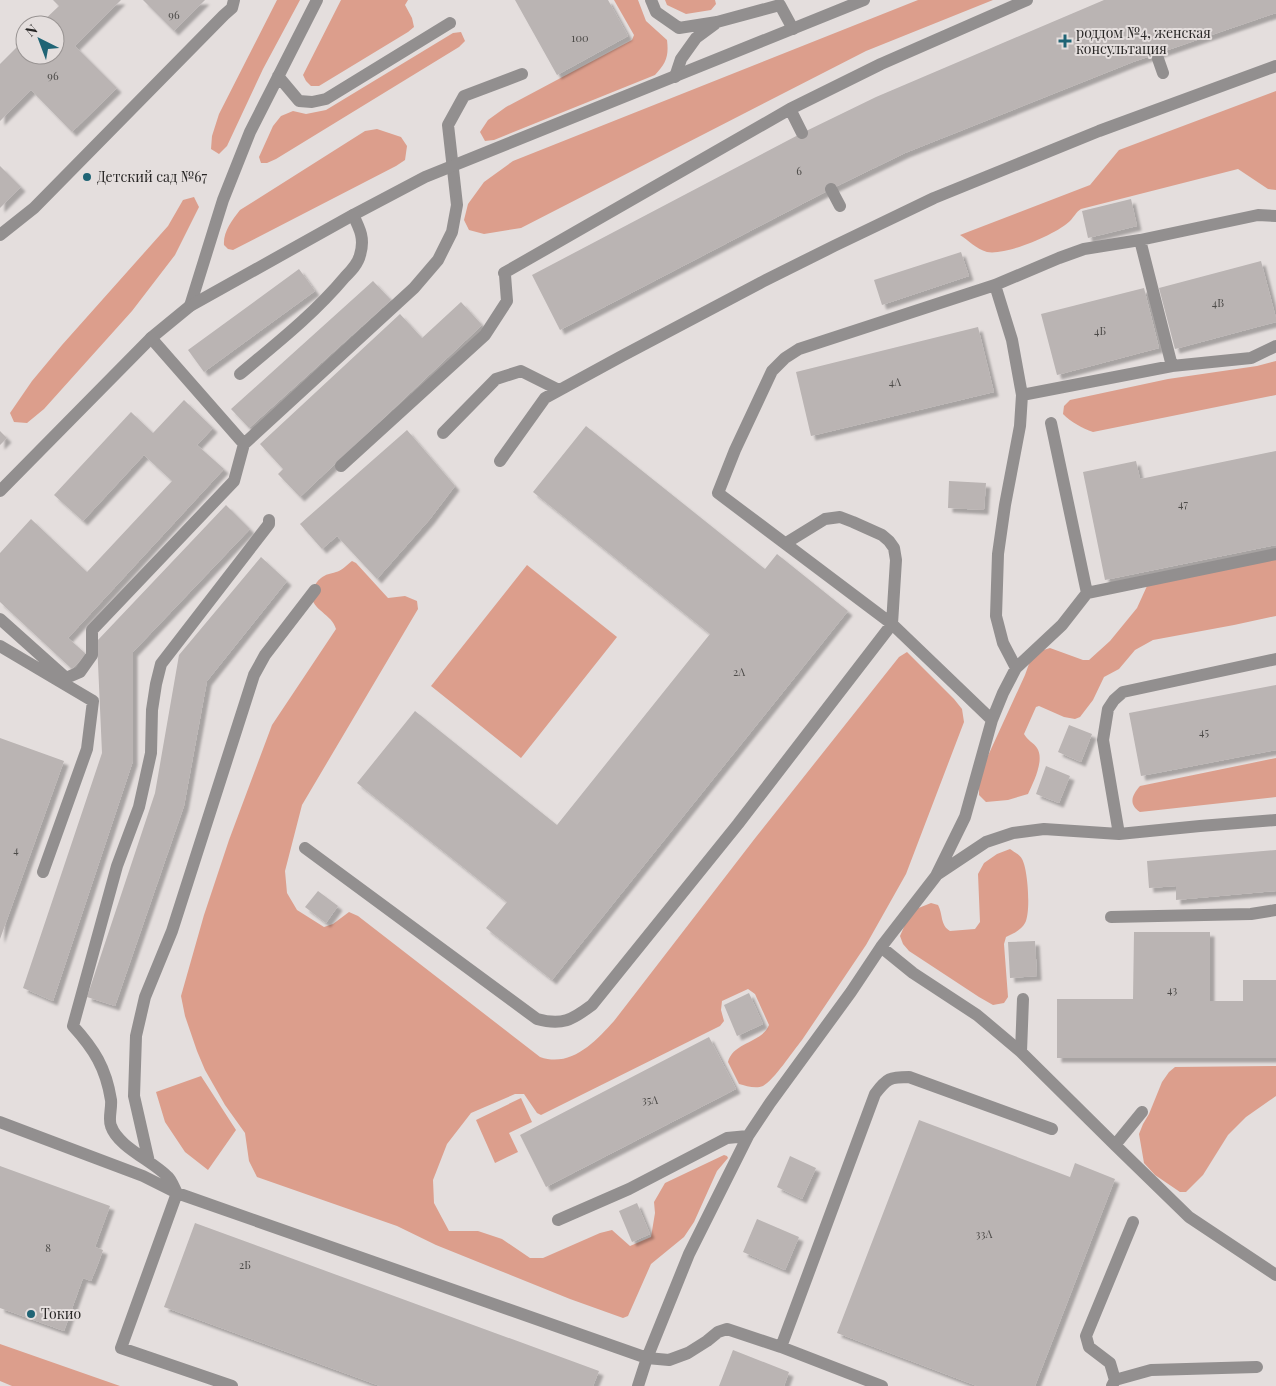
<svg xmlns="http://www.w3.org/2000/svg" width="1276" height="1386" viewBox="0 0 1276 1386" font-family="'Playfair Display',serif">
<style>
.green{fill:#dc9e8c}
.building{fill:#bab4b3;filter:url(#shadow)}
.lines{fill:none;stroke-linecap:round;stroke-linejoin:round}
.service{stroke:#928f8f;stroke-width:12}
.minor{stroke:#928f8f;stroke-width:12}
.poi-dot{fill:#1f6475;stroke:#e4dedd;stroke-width:2}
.labels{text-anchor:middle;stroke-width:4;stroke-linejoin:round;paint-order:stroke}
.number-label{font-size:11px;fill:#4c4a48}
.poi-label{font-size:14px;fill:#282625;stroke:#e4dedd;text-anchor:start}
</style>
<defs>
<filter id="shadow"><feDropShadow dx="4.5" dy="4.5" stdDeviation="1" flood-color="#0004"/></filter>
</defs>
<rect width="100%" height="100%" fill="#e4dedd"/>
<path class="green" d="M277 0H300L263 69 227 146 219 154 211 149 212 136 219 114Z
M341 0H408L405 5 412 18 414 27 408 32 319 86H311L306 81 303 75Z
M614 0H638L646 21 667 40C669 57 666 63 655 75L494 140 485 141 480 132 488 120 506 107 632 40 634 35Z
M665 0H715L716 4 711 10 686 14 667 5Z
M918 0H993L866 51 521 228 484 234 469 230 464 220 468 204 484 182 513 161Z
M461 32 465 41 459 47 276 159 267 163H261L259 157 273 126 281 116 293 111 306 114 326 110 453 33Z
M1276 91V190L1268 189 1238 169 1081 209C1076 212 1074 217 1070 221 1057 234 1005 256 987 252 976 249 968 240 960 235L1090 185 1119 150Z
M377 129 401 137 407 146 405 160 396 166 233 250 228 249 224 245C223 232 232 220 240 210L365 131Z
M194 197 199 207 175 255 132 311 44 409 27 423 14 422 10 413 32 381 62 345 168 226 183 200Z
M1276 361V395L1093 432C1082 428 1071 422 1063 414L1064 406 1070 400 1168 379 1257 366Z
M1276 558V616L1234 625 1153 640 1135 650 1119 669 1104 677 1093 700 1080 717 1075 719 1064 717 1039 706 1036 707 1024 734C1027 740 1034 743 1037 748 1045 760 1033 783 1028 794L1008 800 986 802 979 795V786L981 771 1025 675 1030 661 1037 652 1050 648 1083 660H1089L1110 641 1137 608 1147 586Z
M352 561 356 563 388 598 405 596 417 601 418 609 302 805 285 871 287 893 297 910 324 927 333 924 349 912 358 916 540 1057C571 1068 595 1042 614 1021L756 837 899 657 907 652 954 699 962 709 964 722 906 874 866 945 802 1040C793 1051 774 1080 763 1086 756 1089 746 1086 739 1084L728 1062C733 1042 762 1043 769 1025L755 994 748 989 722 1001 721 1010 724 1021 720 1026 541 1115 537 1113 524 1094H515L471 1113 447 1144 433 1180 434 1203 449 1231H478L502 1239 530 1258H543L600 1233 612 1230 630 1246 651 1237 655 1213 654 1202 665 1183 724 1155 727 1156 728 1158 717 1171 694 1222 684 1237 651 1264 628 1316 623 1318 570 1299 436 1245 397 1226 257 1177 249 1161 245 1133 225 1105 205 1070 197 1051 185 1016 181 996 204 915 229 840 272 725 336 629C332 613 308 609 312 591 314 586 317 581 321 578 326 574 330 574 336 572 341 571 347 565 352 561Z
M527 565 617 637 521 758 431 686Z
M1276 758V797L1140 812C1128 804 1132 795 1140 786Z
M1010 849C1014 852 1020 855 1022 859 1028 869 1031 913 1025 923 1021 930 1013 934 1006 937L1004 944 1008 997 1004 1003 993 1005 979 997 909 951 903 944 900 936 907 920 916 909 931 903 938 905C943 914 940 925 950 931L975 929 980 922 978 874 984 863 997 854Z
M1276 1066V1096L1246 1117 1228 1135 1203 1175 1186 1192H1180L1155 1175 1144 1163 1139 1134 1143 1124 1149 1114 1162 1082 1169 1072 1175 1067Z
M201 1076 236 1130 208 1170 185 1152 165 1122 156 1092Z
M521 1098 532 1122 509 1133 518 1152 495 1163 476 1120Z
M0 1344 120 1386H12L0 1381Z"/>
<path class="building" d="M53 0H121L75 46 117 88 72 132 31 90 0 121V64L25 39V55H55V25H39L59 6Z
M143 0H205L174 31Z
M515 0H608L628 36 557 75Z
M1104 0H1276V13L1133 62 905 153 831 189 560 330 532 275 802 133 876 97Z
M0 166 21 187 0 208Z
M1131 199 1137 226 1088 238 1082 211Z
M961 252 969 276 882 305 874 280Z
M1261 261 1276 318V322L1175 349 1159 288Z
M299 269 315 291 204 372 188 350Z
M373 281 391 300 249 428 231 409Z
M1144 288 1159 348 1057 375 1041 314Z
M461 302 482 325 300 497 278 474 283 469 260 444 400 314 422 338Z
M978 327 994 392 811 436 796 372Z
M184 400 213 428 197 445 224 469 68 638 86 654 72 669 0 602V553L31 519 87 572 172 481 144 455 83 521 54 495 131 412 153 433Z
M586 426 765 569 777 554 848 611 552 980 486 928 507 902 357 783 415 711 557 825 710 634 533 492Z
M407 430 455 486 430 519 377 579 337 536 322 549 300 524Z
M0 431 7 438 0 445Z
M1276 451V545L1105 580 1083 472 1136 461 1140 479Z
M949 481 986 483 984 510 948 508Z
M226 505 250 529 133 652V761L53 1001 23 988 102 753 97 641Z
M261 557 287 581 207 681 184 806 115 1006 87 997 155 793 179 655Z
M1276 685V750L1141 776 1129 713Z
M1069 725 1092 734 1081 762 1058 752Z
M0 738 64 761 0 939Z
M1046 766 1070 776 1059 803 1036 794Z
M1276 850V891L1176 900V886L1149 888 1147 861Z
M318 891 338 906 326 923 305 907Z
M1134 932H1210V1001H1243V980H1276V1058H1057V999H1133Z
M1035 941 1037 976 1010 978 1008 942Z
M749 993 763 1024 737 1036 724 1005Z
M709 1037 736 1089 546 1187 520 1135Z
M919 1120 1070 1177 1075 1163 1115 1179 1035 1386H977L837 1333Z
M790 1156 816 1168 802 1199 777 1187Z
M0 1166 110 1206 95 1247 103 1250 98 1264 91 1281 83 1278 64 1331 0 1308Z
M637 1203 650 1234 632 1242 619 1211Z
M757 1219 799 1237 785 1270 743 1252Z
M195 1223 599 1371 593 1386H380L164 1307Z
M733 1350 789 1372 784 1386H719Z"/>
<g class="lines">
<path class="service" d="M651 0 656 12 679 28 717 22 780 5 793 29
M1156 53 1163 73
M278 76 299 101 312 102 326 99 450 23
M675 77 681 59 696 38 715 24
M790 109 802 133
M831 189 840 206
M0 235 34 208 224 15 232 8 234 0
M1140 240 1258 215 1276 216
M504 273 790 109 881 64 1027 0
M995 285 1012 340 1022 395 1020 426 1005 505 998 554 996 616 1003 643 1016 668
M190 306 223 200 250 132 317 0
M151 338 244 444
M240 374C277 343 314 314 345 277 351 271 358 264 360 255 365 239 360 229 353 215
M1022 395 1172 366
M1051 423 1087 593
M443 433 496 379 521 371 559 390
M500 461 545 398 622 356 762 282 834 246 934 198 1099 131 1276 66
M341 466 485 335 507 301 505 275
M786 543 825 519 840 517 853 522 882 535 889 541 894 548 896 560 892 624 718 493 735 450 772 371 785 358 799 349 995 285 1059 258 1084 249 1140 240 1172 366 1251 358 1276 346
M0 619 66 678 80 672 92 655V630L234 481 244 444 414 288 438 260 452 232 457 205 448 125 464 96 522 74
M0 646 93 701 87 749 43 872
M992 720 1003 693 1016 668 1062 625 1087 593 1276 554
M1119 834 1103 740 1108 709 1114 700 1123 692 1276 659
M305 848 537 1019C562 1026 572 1020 592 1005L738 824 892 624 992 720 965 817 936 876 881 947 851 992 770 1103 748 1136 689 1254 647 1358 638 1386
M938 874 986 842 1013 833 1044 829 1119 834 1200 826 1276 820
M1111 917 1251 914 1276 910
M881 947 913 973 977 1015 1021 1052 1115 1145 1189 1217 1276 1275
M1021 1052 1023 999
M0 1122 143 1176 177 1193 647 1358 669 1360 688 1353 707 1341 718 1332 727 1329 781 1347 882 1386
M1115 1145 1142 1112
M149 1162 134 1096 136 1036 145 997 172 931 254 675 265 655 315 590
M558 1220 629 1189 727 1138 748 1136
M781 1347 875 1094C887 1078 890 1077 909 1077L1052 1129
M1115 1380 1110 1363 1089 1347 1086 1336 1133 1222
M232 1386 121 1348 177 1193C174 1188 172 1181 168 1177 153 1161 118 1147 111 1126 108 1119 112 1108 111 1100 106 1068 94 1049 73 1026L117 866 139 807 151 753 152 710 156 684 161 664 269 524V520
M1112 1386 1115 1380 1151 1370 1257 1367"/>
<path class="minor" d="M0 491 151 338 190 306 353 215 425 177 864 0"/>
</g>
<g class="poi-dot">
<path d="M1062.5 33.5h5v5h5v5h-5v5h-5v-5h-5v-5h5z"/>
<circle cx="87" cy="177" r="5"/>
<circle cx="31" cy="1314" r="5"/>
</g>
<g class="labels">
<g class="number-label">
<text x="174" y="19">96</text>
<text x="580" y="42">100</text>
<text x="53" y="80">96</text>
<text x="799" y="175">6</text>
<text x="1218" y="307">4В</text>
<text x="1100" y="335">4Б</text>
<text x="895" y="386">4А</text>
<text x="1183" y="508">47</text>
<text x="739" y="676">2А</text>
<text x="1204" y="736">45</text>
<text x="16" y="854">4</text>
<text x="1172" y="994">43</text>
<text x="650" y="1104">35А</text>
<text x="984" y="1238">33А</text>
<text x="48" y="1252">8</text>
<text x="245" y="1269">2Б</text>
</g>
<g class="poi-label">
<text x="1076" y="38">роддом №4, женская<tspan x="1076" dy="16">консультация</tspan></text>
<text x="97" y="182">Детский сад №67</text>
<text x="41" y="1319">Токио</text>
</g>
</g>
<g transform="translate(40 40) rotate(318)"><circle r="24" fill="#e4dedd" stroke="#999493"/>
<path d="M0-4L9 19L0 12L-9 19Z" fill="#1f6475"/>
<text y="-8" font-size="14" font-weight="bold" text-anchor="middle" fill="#282625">N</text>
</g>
</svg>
